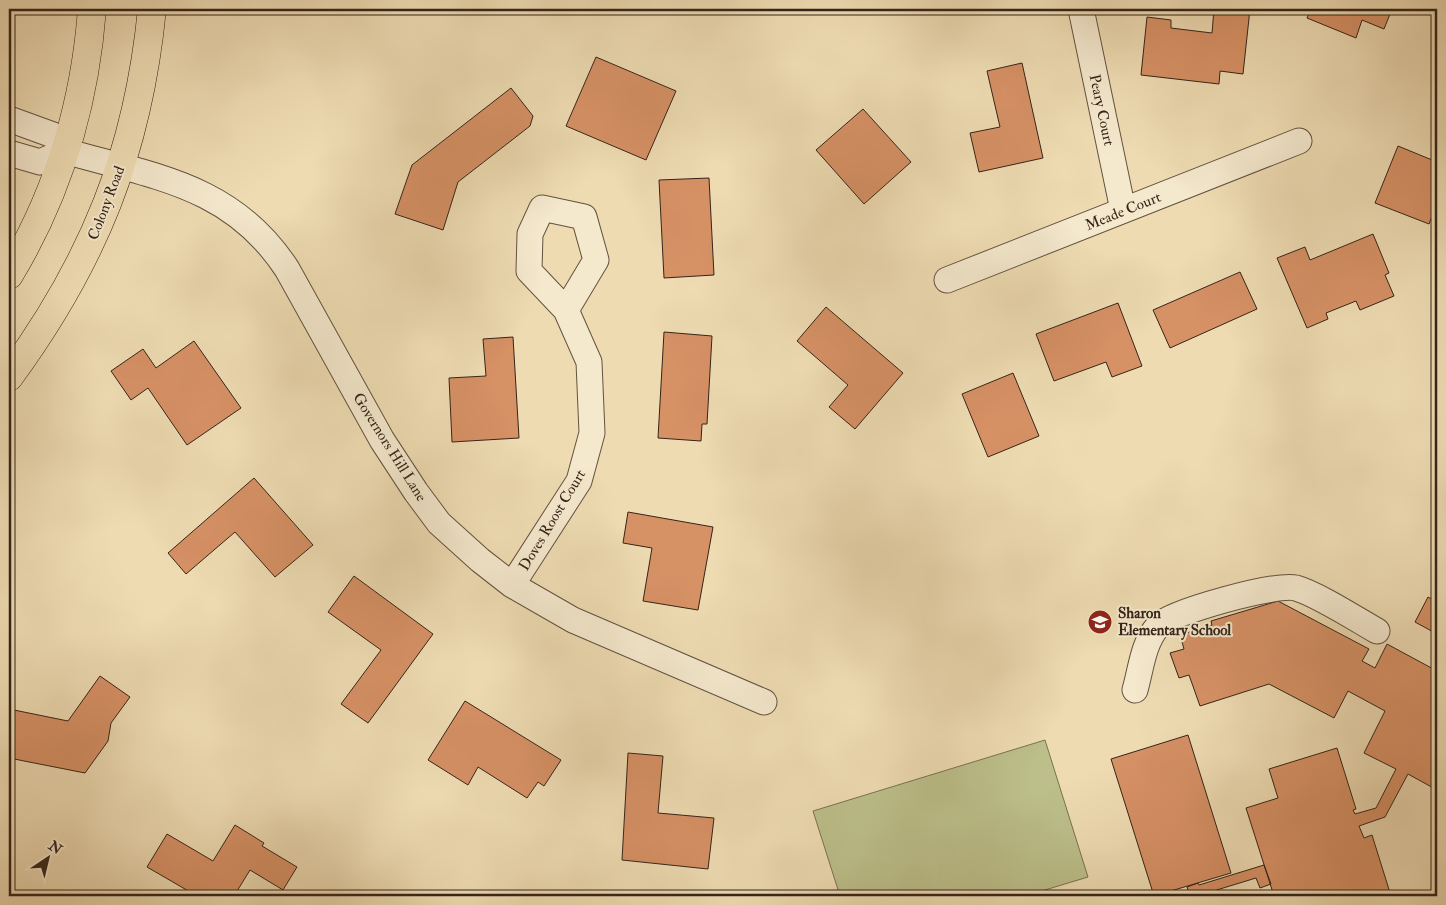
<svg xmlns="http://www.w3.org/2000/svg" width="1446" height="905" viewBox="0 0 1446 905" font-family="'IM FELL Double Pica',serif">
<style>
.green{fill:#bcbf8a;stroke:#787252}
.building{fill:#d69165;stroke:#352419}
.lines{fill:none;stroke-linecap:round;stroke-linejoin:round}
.minor-casing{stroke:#63523f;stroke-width:27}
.major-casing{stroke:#352419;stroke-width:29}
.minor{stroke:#f4e8cd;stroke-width:25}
.major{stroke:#eedbb2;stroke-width:28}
.labels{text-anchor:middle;stroke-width:4;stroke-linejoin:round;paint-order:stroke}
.street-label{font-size:15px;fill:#352419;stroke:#f4e8cd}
.poi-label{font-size:15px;font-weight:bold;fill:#352419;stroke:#f4e8cd;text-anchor:start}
</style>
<rect width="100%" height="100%" fill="#eedbb2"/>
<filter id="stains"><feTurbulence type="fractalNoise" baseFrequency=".004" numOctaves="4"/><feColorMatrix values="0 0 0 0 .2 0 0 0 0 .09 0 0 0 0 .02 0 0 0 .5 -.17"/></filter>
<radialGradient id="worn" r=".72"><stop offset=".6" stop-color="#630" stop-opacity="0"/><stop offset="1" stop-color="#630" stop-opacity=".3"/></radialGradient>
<path class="green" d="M1045 740 1088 877 1025 896H840L813 811Z"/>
<path class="building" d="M1214 9H1250L1243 74 1220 71 1219 84 1141 75 1147 17 1171 20V28L1212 33Z
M1311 9H1392L1384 29 1362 20 1356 38 1307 18Z
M596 57 676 91 646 160 566 126Z
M1022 63 1043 158 979 172 970 133 1000 127 987 71Z
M511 88 533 116 530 126 458 182 443 230 395 214 412 165Z
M863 109 911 162 864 204 816 150Z
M1398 146 1437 162V203L1429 224 1375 203Z
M709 178 714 275 664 278 659 180Z
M1373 234 1389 273 1385 275 1394 296 1360 310 1356 301 1326 313 1328 319 1307 328 1277 258 1305 247 1310 260Z
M1240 272 1257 309 1170 348 1153 310Z
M1118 303 1142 366 1112 377 1106 362 1054 381 1036 334Z
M826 307 903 373 855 429 829 407 848 385 797 341Z
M664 332 712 336 707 424H702L701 441 658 438Z
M513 337 519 438 452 442 449 378 486 376 483 339Z
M194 341 241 408 187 445 148 388 131 400 111 371 143 349 156 368Z
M1013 373 1039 436 988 457 962 394Z
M254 478 313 545 275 577 235 532 186 574 168 553Z
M628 512 713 527 698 610 643 601 652 548 623 543Z
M354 576 433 634 368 723 341 704 381 650 328 612Z
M1428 597 1437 602V634L1415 622Z
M1278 601 1369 649 1362 661 1375 668 1387 644 1437 671V790L1408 774 1385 817 1359 826 1364 838 1372 835 1391 896H1274L1246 808 1278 798 1269 769 1337 748 1356 809 1353 810 1355 814 1376 808 1396 769 1364 753 1385 711 1348 691 1334 718 1269 684 1200 706 1189 675 1179 678 1170 653 1184 649 1180 635 1212 625 1211 621Z
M100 676 130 697 111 723 108 741 85 773 9 758V709L68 721Z
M465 701 561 760 544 786 538 782 527 798 478 767 468 785 428 760Z
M1188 735 1231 873 1154 896 1111 759Z
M628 753 663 756 658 813 714 818 708 869 622 860Z
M235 825 264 843 262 846 297 867 283 890 250 870 234 896H197L147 867 167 834 213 861Z
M1264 865 1271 884 1260 888 1256 878 1197 896H1190L1187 887 1198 883 1199 885Z"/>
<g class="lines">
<defs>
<path id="minor" d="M1081 9 1123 210
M9 119 53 135 65 151
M65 151C155 177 232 185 287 269L382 440 416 492 439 523 480 560 512 585 573 620 764 702
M9 153 40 162 65 151
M947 280 1299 141
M512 585 579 481 592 433 589 362 566 310 596 260 584 217 542 208 530 234 529 271 566 310
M1135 690C1141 669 1143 643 1158 626 1171 612 1276 583 1296 588 1317 594 1356 619 1377 631"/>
<path id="major" d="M9 275C58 194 85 103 92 9
M9 377C94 261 138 152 152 9"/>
</defs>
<use href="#minor" class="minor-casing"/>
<use href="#major" class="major-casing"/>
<use href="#minor" class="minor"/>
<use href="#major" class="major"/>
</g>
<defs>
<symbol id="school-disc" viewBox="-11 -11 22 22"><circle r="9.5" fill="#8f2418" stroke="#f4e8cd"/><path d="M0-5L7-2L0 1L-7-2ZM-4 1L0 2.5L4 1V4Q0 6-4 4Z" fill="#fff"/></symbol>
</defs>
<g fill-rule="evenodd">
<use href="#school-disc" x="1086" y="608" width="28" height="28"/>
</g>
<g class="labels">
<g class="street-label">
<text transform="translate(1102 110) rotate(78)" y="5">Peary Court</text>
<text transform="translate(106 203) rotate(-69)" y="5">Colony Road</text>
<text transform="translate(1123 211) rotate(-22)" y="5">Meade Court</text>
<text transform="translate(390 447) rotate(58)" y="5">Governors Hill Lane</text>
<text transform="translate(552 520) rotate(-59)" y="5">Doves Roost Court</text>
</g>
<g class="poi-label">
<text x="1118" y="618">Sharon<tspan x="1118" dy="17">Elementary School</tspan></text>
</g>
</g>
<rect width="1446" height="905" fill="none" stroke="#eedbb2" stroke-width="30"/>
<rect x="10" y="10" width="1426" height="885" fill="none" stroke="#352419" stroke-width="2.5"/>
<rect x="15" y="15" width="1416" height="875" fill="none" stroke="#352419"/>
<g transform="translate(48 858) rotate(35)" stroke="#f4e8cd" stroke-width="4" paint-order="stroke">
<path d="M0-4L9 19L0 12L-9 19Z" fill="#352419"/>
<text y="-8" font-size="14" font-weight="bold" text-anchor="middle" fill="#352419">N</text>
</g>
<rect width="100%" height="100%" filter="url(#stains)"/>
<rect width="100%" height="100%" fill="url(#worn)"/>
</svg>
